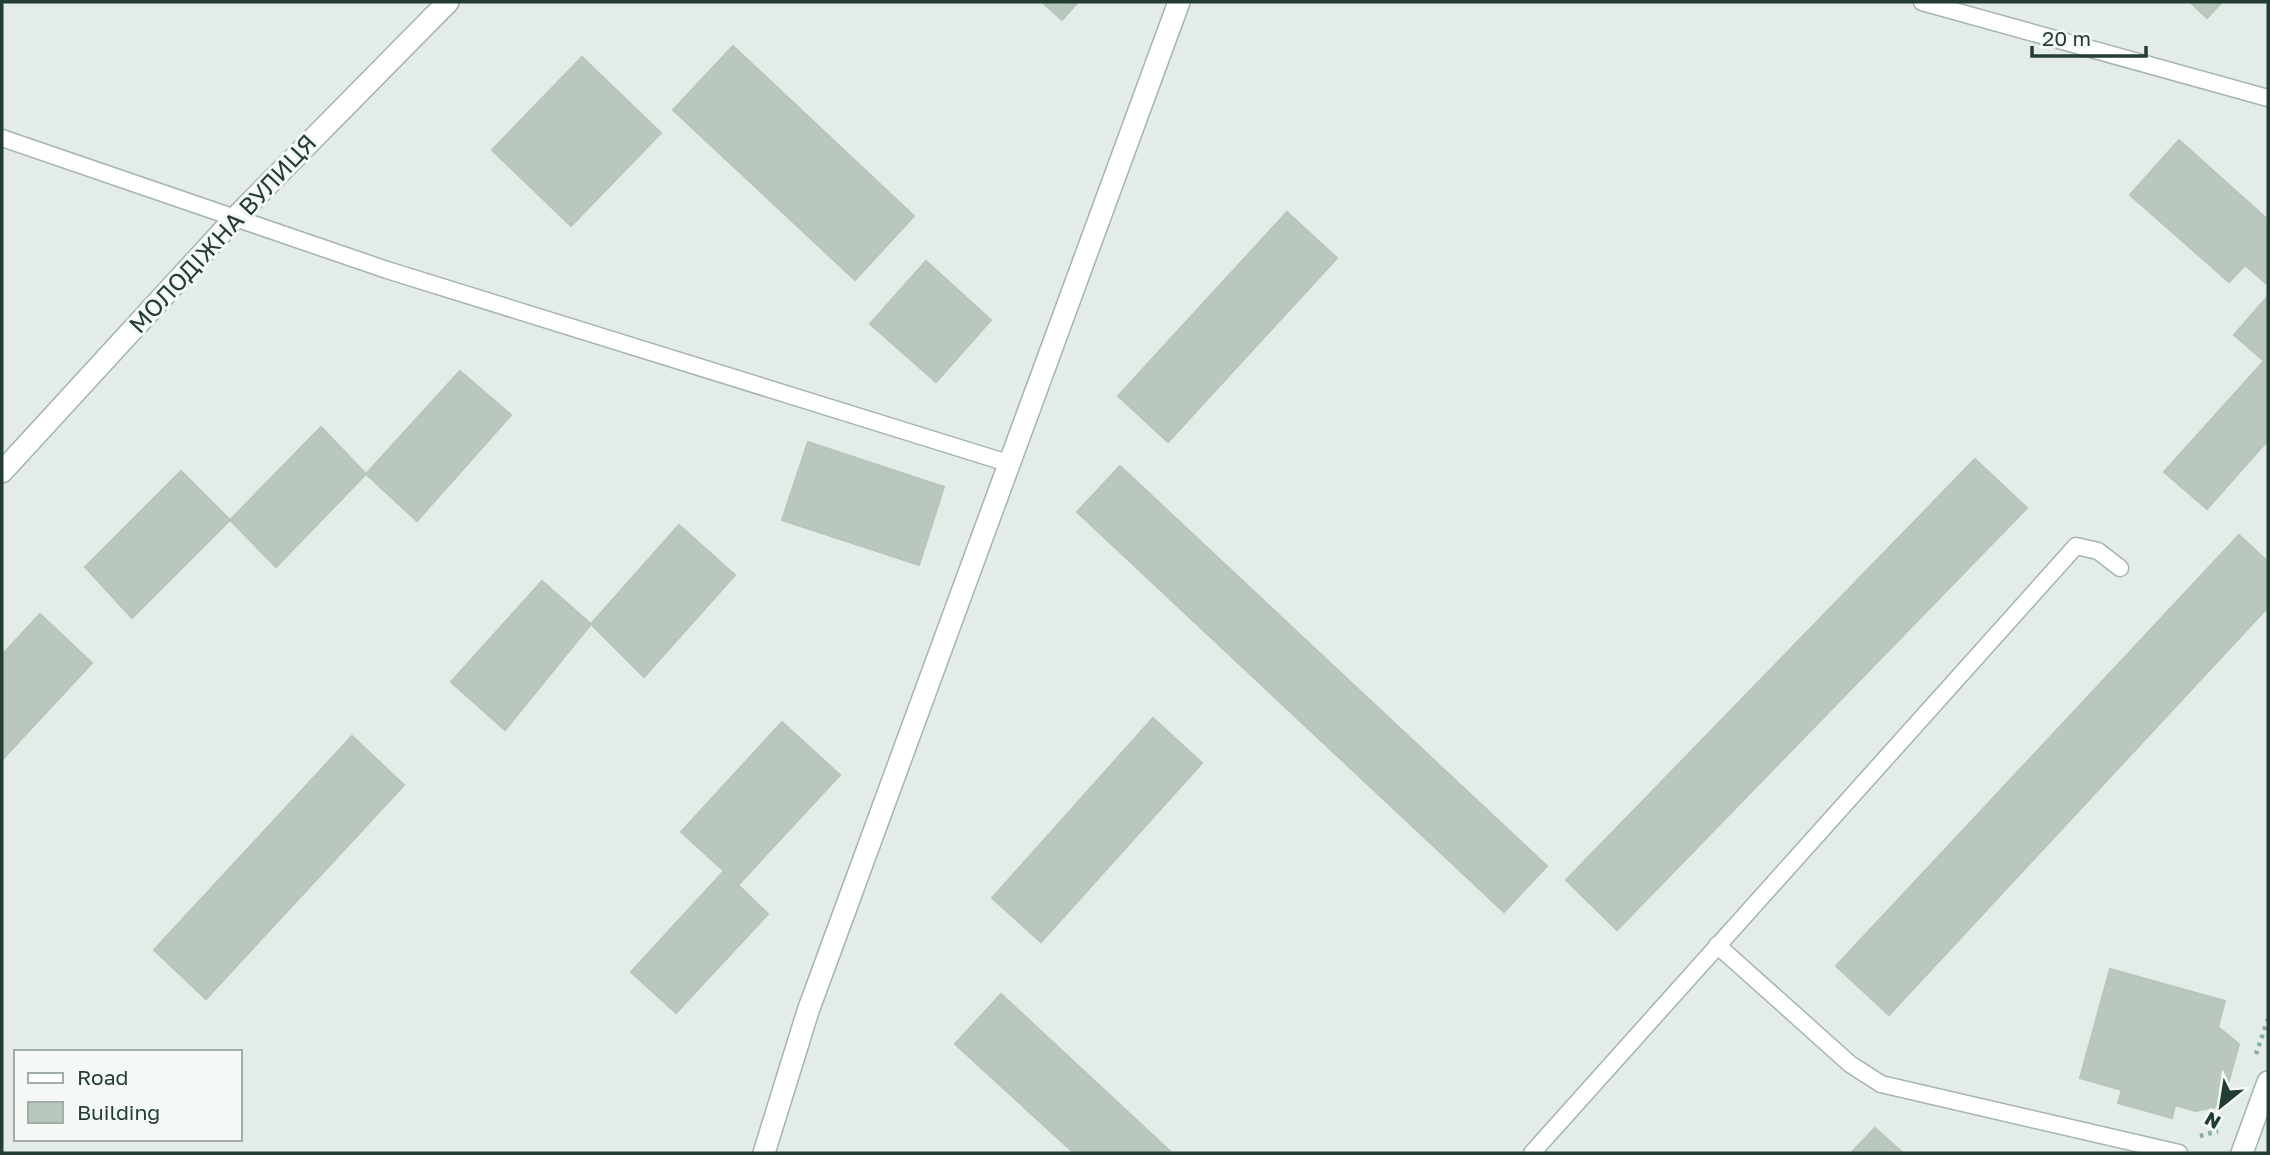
<svg xmlns="http://www.w3.org/2000/svg" width="2270" height="1155" viewBox="0 0 2270 1155" font-family="'Golos Text',sans-serif">
<style>
.building{fill:#b9c7bf;stroke:#b6c5bd;stroke-width:2}
.lines{fill:none;stroke-linecap:round;stroke-linejoin:round}
.lane-casing{stroke:#a6b4ad;stroke-width:19}
.street-casing{stroke:#a6b4ad;stroke-width:24}
.secondary-casing{stroke:#a2b7ad;stroke-width:24}
.path{stroke:#85ae9c;stroke-width:4.5;stroke-dasharray:3.5 5;stroke-linecap:butt}
.lane{stroke:#fff;stroke-width:16}
.street{stroke:#fff;stroke-width:21}
.secondary{stroke:#fff;stroke-width:21}
.labels{text-anchor:middle;stroke-width:6;stroke-linejoin:round;paint-order:stroke}
.street-label{font-size:24px;fill:#243d33;stroke:#f4f9f5}
</style>
<rect width="100%" height="100%" fill="#e3ece7"/>
<path class="building" d="M1042 2H1078L1062 20Z
M2190 2H2222L2207 18Z
M733 46 914 216 855 280 673 110Z
M582 57 661 133 571 226 492 150Z
M2179 140 2268 220V285L2245 265 2229 282 2130 195Z
M1287 212 1337 258 1168 442 1118 396Z
M926 261 991 320 936 382 870 324Z
M2268 296V440L2207 509 2164 472 2264 361 2234 335Z
M460 371 511 415 417 521 366 474Z
M321 427 366 474 276 567 230 520Z
M808 442 944 487 919 565 782 520Z
M1975 459 2027 508 1617 930 1566 880Z
M1120 466 1547 866 1504 912 1077 512Z
M181 471 230 520 132 618 85 567Z
M679 525 735 575 644 677 591 624Z
M2239 535 2268 562V607L1889 1015 1836 966Z
M542 581 591 624 505 730 451 682Z
M40 614 92 663 2 760V655Z
M1153 718 1202 763 1041 942 992 898Z
M782 722 840 775 738 885 768 914 676 1013 631 972 724 871 681 832Z
M352 736 404 785 206 999 154 950Z
M2110 969 2225 1001 2218 1027 2239 1044 2222 1106 2195 1111 2175 1105 2172 1118 2118 1103 2122 1090 2080 1078Z
M1001 994 1172 1153H1074L955 1044Z
M1875 1128 1903 1153H1851Z"/>
<g class="lines">
<defs>
<path id="lane" d="M1922 2 2268 98
M2 138 387 270 1011 464
M1717 945 1850 1064 1881 1084 2179 1153
M1532 1153 2076 546 2098 551 2120 568"/>
<path id="street" d="M2 472 236 217 448 2
M764 1153 808 1011 1179 2"/>
<path id="secondary" d="M2242 1153 2268 1082"/>
</defs>
<use href="#lane" class="lane-casing"/>
<use href="#street" class="street-casing"/>
<use href="#secondary" class="secondary-casing"/>
<path class="path" d="M2256 1054 2268 1019
M2200 1136 2218 1131"/>
<use href="#lane" class="lane"/>
<use href="#street" class="street"/>
<use href="#secondary" class="secondary"/>
</g>
<g class="labels">
<g class="street-label">
<text transform="translate(223 234) rotate(-47)" y="8">МОЛОДІЖНА ВУЛИЦЯ</text>
</g>
</g>
<rect width="2270" height="1155" fill="none" stroke="#243d33" stroke-width="7"/>
<rect x="14" y="1050" width="228" height="91" fill="#f4f9f5" stroke="#a1aea7" stroke-width="2"/>
<rect x="28" y="1073" width="35" height="10" fill="#ffffff" stroke="#a1aea7" stroke-width="2"/>
<text x="77" y="1085" font-size="21" fill="#243d33">Road</text>
<rect x="28" y="1102" width="35" height="21" fill="#b9c7bf" stroke="#a1aea7" stroke-width="2"/>
<text x="77" y="1120" font-size="21" fill="#243d33">Building</text>
<g transform="translate(2221 1106) rotate(210)" stroke="#f4f9f5" stroke-width="5" paint-order="stroke">
<path d="M0-5L12 26L0 18L-12 26Z" fill="#243d33"/>
<text y="-10" font-size="19" font-weight="bold" text-anchor="middle" fill="#243d33">N</text>
</g>
<path d="M2032 46v10h114v-10" fill="none" stroke="#243d33" stroke-width="3.5"/>
<text x="2042" y="46" font-size="21" fill="#243d33" stroke="#f4f9f5" stroke-width="5" paint-order="stroke">20 m</text>
</svg>
